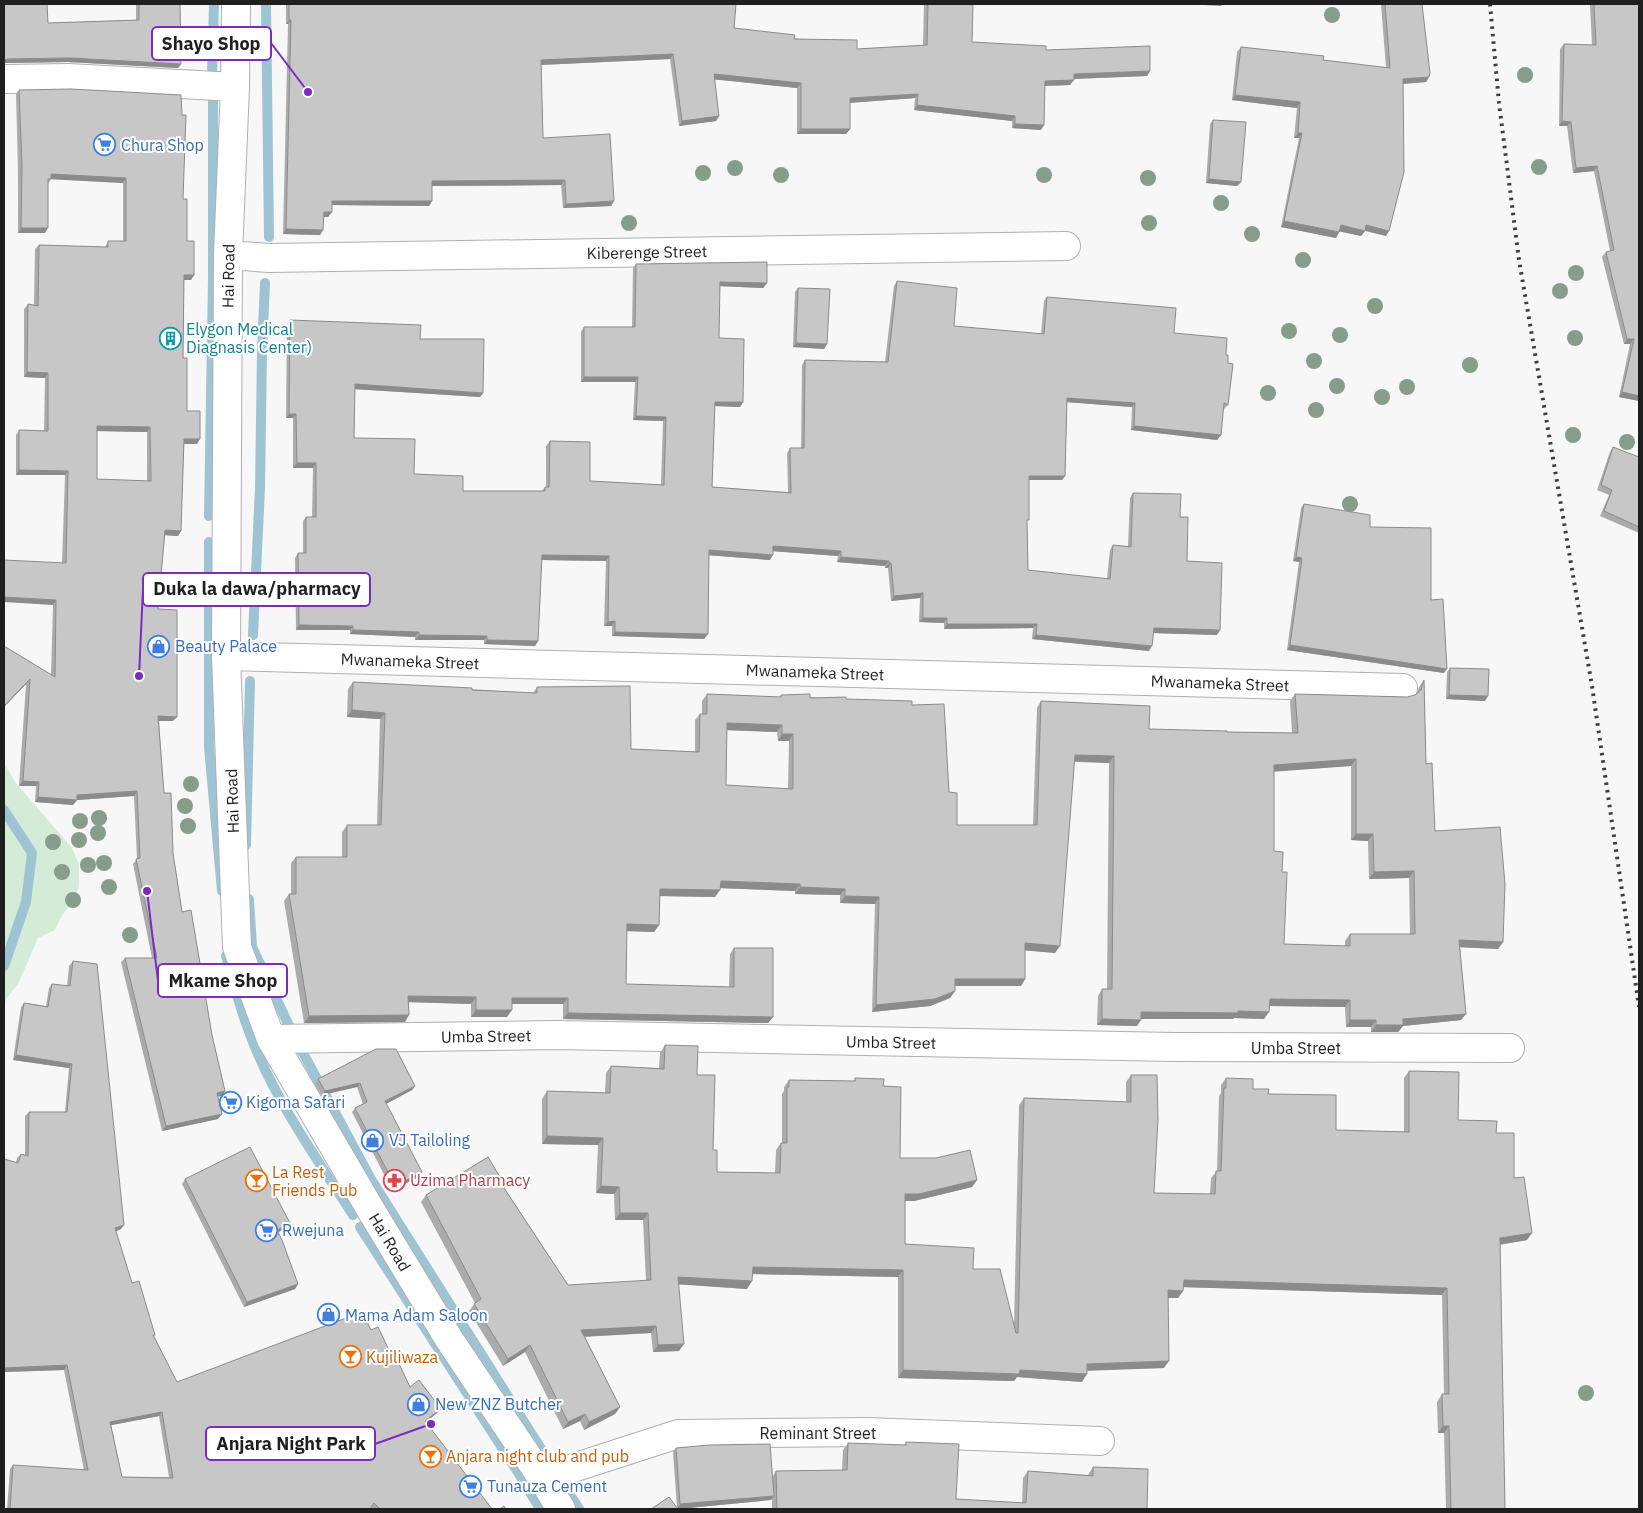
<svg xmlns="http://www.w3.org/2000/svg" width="1643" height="1513" viewBox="0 0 1643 1513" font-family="'IBM Plex Sans',sans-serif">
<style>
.green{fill:#d4ebd7}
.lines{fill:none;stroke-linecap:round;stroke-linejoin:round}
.stream{stroke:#9ec4d4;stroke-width:10}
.minor-casing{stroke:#afafb0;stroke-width:30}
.minor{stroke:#fff;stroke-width:28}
.rail{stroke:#3c3c3c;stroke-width:4;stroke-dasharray:2.5 5;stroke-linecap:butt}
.tree{fill:#859d8a}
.wall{fill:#acabab;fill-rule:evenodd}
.shaded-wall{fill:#8c8b8b}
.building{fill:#c8c7c7;stroke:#8c8b8b;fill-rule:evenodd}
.labels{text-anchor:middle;stroke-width:4;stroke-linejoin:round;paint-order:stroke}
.shop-label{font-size:16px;fill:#366cbe;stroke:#fff;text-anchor:start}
.street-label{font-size:16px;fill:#1f1f1f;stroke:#fff}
.culture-label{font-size:16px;fill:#0d838f;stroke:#fff;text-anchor:start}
.food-label{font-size:16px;fill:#c56008;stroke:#fff;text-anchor:start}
.health-label{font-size:16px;fill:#be3a42;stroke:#fff;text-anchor:start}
.leader{fill:none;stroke:#7b2cbf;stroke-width:2}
.callout-dot{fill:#7b2cbf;stroke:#fff;stroke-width:2}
.callout{fill:#fff;stroke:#7b2cbf;stroke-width:2}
.callout-label{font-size:18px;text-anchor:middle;font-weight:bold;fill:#1f1f1f}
</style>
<rect width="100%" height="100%" fill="#f7f7f8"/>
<path class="green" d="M4 763 15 782 72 848 79 864V886L73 903 62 915 55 930 38 938 18 984 6 999 4 1011Z"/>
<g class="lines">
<path class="stream" d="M266 4 269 237
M212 73 214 4
M209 516 213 279V96
M209 542V747L222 891
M253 635 260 488 262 351 265 283
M4 810 32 853 26 902 4 966
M246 845 250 681
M249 899 252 947 291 1030
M226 956C233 980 239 1005 248 1029 272 1096 315 1156 353 1215
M302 1051 372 1181 579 1509
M360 1227 521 1477 540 1509"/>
<defs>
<path id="minor" d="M236 4 235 87 228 255 226 656 237 947 271 1039 372 1212 449 1339 542 1478 561 1509
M4 79 68 78 235 87
M228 255 269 258 1066 246
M226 656 1403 688
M271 1039 557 1035 1174 1047 1510 1048
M542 1478 678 1434 868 1432 1100 1441"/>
</defs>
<use href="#minor" class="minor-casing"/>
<use href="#minor" class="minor"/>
<path class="rail" d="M1490 4 1499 103 1519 260 1592 686 1639 1007"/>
</g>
<g class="tree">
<circle cx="1332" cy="15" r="8"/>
<circle cx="1525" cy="75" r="8"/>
<circle cx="1539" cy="167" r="8"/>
<circle cx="735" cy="168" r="8"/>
<circle cx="703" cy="173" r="8"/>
<circle cx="781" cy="175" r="8"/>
<circle cx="1044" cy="175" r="8"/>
<circle cx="1148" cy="178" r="8"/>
<circle cx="1221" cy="203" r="8"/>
<circle cx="629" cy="223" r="8"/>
<circle cx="1149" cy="223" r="8"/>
<circle cx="1252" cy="234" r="8"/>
<circle cx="1303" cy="260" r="8"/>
<circle cx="1576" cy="273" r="8"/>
<circle cx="1560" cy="291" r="8"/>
<circle cx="1375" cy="306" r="8"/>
<circle cx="1289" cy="331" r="8"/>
<circle cx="1340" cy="335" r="8"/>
<circle cx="1575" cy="338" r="8"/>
<circle cx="1314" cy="361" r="8"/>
<circle cx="1470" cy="365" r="8"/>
<circle cx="1337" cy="386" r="8"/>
<circle cx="1407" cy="387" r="8"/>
<circle cx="1268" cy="393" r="8"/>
<circle cx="1382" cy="397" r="8"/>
<circle cx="1316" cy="410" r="8"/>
<circle cx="1573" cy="435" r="8"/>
<circle cx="1627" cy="442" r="8"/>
<circle cx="1350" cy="504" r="8"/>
<circle cx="191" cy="784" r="8"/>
<circle cx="185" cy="806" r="8"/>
<circle cx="99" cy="818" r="8"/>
<circle cx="80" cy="821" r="8"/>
<circle cx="188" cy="826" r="8"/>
<circle cx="98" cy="833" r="8"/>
<circle cx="79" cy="840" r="8"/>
<circle cx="53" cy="842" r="8"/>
<circle cx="104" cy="863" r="8"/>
<circle cx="88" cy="865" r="8"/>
<circle cx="62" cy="872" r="8"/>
<circle cx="109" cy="887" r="8"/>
<circle cx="73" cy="900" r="8"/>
<circle cx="130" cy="935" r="8"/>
<circle cx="1586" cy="1393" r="8"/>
</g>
<path class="wall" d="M136 4H180L181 64 178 68 68 62 4 63 48 23 136 20Z
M286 4H736L734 28 857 49 923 45 924 4H973L972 42 1046 50 1150 71 1147 76 1074 79 1070 85 1045 86 1041 130 1012 128V121L914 110 915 98 850 103V129L846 134H797V88L714 79 719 116 716 121 679 126 670 59 541 65 543 138 614 201 611 206 563 208 561 185 432 186V201L429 206 332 205V212L328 217H324L323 230 320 235 283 234 288 24H286Z
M1381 4H1422L1429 77 1426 82 1403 84 1386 236 1365 231 1361 236 1340 231 1336 238 1281 227 1299 138H1294L1297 108 1232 100 1237 52 1241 47 1323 60 1386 68Z
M1590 4H1639V401L1619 397 1630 344H1624L1602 257 1606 252 1610 251 1594 171 1573 173 1567 126H1559L1560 49 1564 44 1592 45Z
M19 90 183 199 187 241 194 275 191 280H184L183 358 187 411 197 444H184L181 531 178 536 165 535 158 609 173 721H159L164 793 182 912 225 1091 222 1096H218V1119L162 1131 121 962 125 958H152L133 864 137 859 134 796 77 800 73 805 35 802 36 786H19L26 684 4 707V646L51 675 53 605 62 563 65 475H16V435L19 430 44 431 45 378 24 377V309L28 304 34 305 35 249 39 245 105 247 108 241H123V183L51 179 48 184 45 233H18V171L16 94ZM97 431 147 432V481L97 479Z
M1213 120 1241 182 1237 186 1206 183 1210 124Z
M636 264 767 283 763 288 719 286V338L743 402 740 407 715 406 712 487 788 492 787 453 790 448H801L802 365 805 360 885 362 894 286 897 281 954 326 1041 334 1044 301 1047 297 1174 333 1226 355 1228 363V405L1224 409H1223L1221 435 1217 440 1131 430 1132 407 1067 402 1065 476 1062 480H1029L1027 523 1028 570 1107 579 1110 550 1113 545 1128 546 1130 498 1133 493 1180 517 1187 561 1217 635 1153 633 1149 651 1032 639 1033 628 944 629V623L919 622 920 598 891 601 888 568H885V566L837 562 838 556 773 551 770 560 709 555 708 634 704 639 612 636V626H604L606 561 542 560 538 641 535 646 484 644V640H415V637L350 634V630H296L295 558 298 553H303V521L306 517H312L313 468H293V418H286L287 325 290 320 420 339 483 393 480 397 355 389 354 438 414 474 463 491H542L545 487H546V446L550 441 590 481 661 485 663 421 633 420 635 382H581V332L584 327H632L633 268Z
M798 288 827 344 824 349 793 347 795 292Z
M1613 447 1639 457V533L1600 516 1609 495 1597 490 1610 452Z
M1304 504 1370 527 1444 673 1287 650 1299 562 1293 561 1301 508Z
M1450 668 1485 701 1446 699 1447 672Z
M1424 680 1426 764 1435 831 1503 942 1498 949 1460 947 1466 1014 1461 1020 1403 1026 1398 1032H1371V1027H1346L1345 1007 1269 1006 1264 1019 1234 1018 1233 1019H1141L1137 1026 1097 1025 1098 996 1102 989H1107L1109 763 1074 762 1055 953 1025 950V979L1021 986H955V991L950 998 930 1006 872 1012 875 904 840 903V895L795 894V891L720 888 715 897 660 896 659 925 654 932 627 931 626 984 729 987 730 954 734 948 773 1017 768 1023 563 1019V1004H512L507 1017H471V1004L409 1002 405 1022 304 1023 284 901 289 894H291V863L296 857H342V832L347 825H377L380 719 347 717 348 689 353 682 533 693 537 687 631 749 695 752V720L700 714H702V701L707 694 780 697 781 695 912 705 949 792 957 825H1033L1037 708 1041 701 1149 729 1227 732 1292 733 1290 701 1295 694 1407 697 1415 695 1417 693 1419 687ZM727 730 777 732 778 741H789L788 789 726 785ZM1351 766V840L1368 841 1369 879 1409 878 1410 934H1350L1345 941V946L1284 944 1282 872 1274 851V771Z
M73 961 121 1229 116 1231 132 1283 155 1335 154 1336 177 1382 371 1330 389 1350 410 1387 441 1409 437 1413 426 1422 492 1509H372L371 1508 370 1509H7L10 1469 13 1465 84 1470 64 1370 4 1372V1159L16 1162 17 1158 21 1154 25 1155V1116L29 1112H65L69 1068 13 1060 21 1007 24 1003 46 1006 49 988 52 984 67 986 69 966ZM159 1416 169 1477H122L111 1425Z
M665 1045 697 1075 713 1150 717 1172 775 1173 776 1150 781 1143H782V1094L784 1091V1087L789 1080 854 1081 855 1078 883 1086 900 1158 977 1180 972 1187 914 1201H905V1244L973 1269 1014 1325 1019 1105 1024 1098 1126 1102V1082L1131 1075 1154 1193 1210 1194 1211 1178 1217 1171 1219 1096 1221 1093V1085L1226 1078 1253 1089 1268 1094 1336 1130 1404 1132V1078L1409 1071 1458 1120 1496 1133 1514 1178 1527 1240 1500 1245 1505 1509H1446L1444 1433H1438L1437 1402 1442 1394H1444L1442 1295 1183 1287V1291L1178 1298H1168L1164 1368 1087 1370 1082 1382 1017 1377 1014 1381 898 1378V1277L752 1274 747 1289 679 1284V1351L653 1352 651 1333 585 1337 620 1407 615 1414 584 1430 580 1421 563 1429 525 1352 503 1366 469 1311 475 1303 421 1202 426 1195 505 1189 568 1285 646 1281 643 1220H615L614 1194 596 1193 598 1145 542 1144V1099L547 1091 605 1093 606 1073 611 1066 659 1068 660 1053Z
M318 1079 415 1086 412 1090 386 1104 422 1172 419 1177 392 1190 352 1112 355 1108 363 1104 357 1087 322 1095 315 1084Z
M185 1179 290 1223 287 1228 278 1232 298 1284 295 1289 244 1307 182 1184Z
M906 1442 956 1499 1022 1503 1023 1478 1028 1471 1088 1475 1093 1467 1147 1509H772V1499L771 1500 678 1509 677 1508 673 1452 676 1448 773 1476 776 1471 842 1470 843 1450 848 1443 904 1445Z"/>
<path class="shaded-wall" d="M1188 4H1223L1221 6Z
M289 20H291L288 24H286Z
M673 54 670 59 538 65 541 60Z
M71 58 181 64 178 68 68 62 4 63V60L7 59Z
M1150 71 1147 76 1070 79 1074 74Z
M714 74 801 83 797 88 710 79Z
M1429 77 1426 82 1400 84 1403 79Z
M1074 80 1070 85 1042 86 1045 81Z
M918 94 915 98 847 103 850 98Z
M1235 95 1300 102 1297 108 1232 100Z
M917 105 1015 116 1012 121 914 110Z
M719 116 716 121 679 126 682 121Z
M1562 121 1571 122 1567 126H1559Z
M1015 124 1044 125 1041 130 1012 128Z
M801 129H850L846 134H797Z
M1298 133H1302L1299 138H1294Z
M1597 166 1594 171 1573 173 1576 168Z
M51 174 126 178 123 183 47 179Z
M1209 179 1241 182 1237 186 1206 183Z
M565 180 561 185 428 186 432 181Z
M332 201H432L429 206 329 205Z
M614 201 611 206 563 208 566 204Z
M324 212H332L328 217H320Z
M1284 221 1339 232 1336 238 1281 227Z
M1341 225 1365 231 1361 236 1337 231Z
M1366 225 1389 231 1386 236 1363 230Z
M21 228H48L45 233H18Z
M286 229 323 230 320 235 283 234Z
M184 275H194L191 280H181Z
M720 282 767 283 763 288 716 286Z
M1627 339H1634L1630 344H1624Z
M796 343 827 344 824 349 793 347Z
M27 372 48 373 45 378 24 377Z
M584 377H638L635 382H581Z
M355 384 483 393 480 397 352 389Z
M1622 392 1639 396V401L1619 397Z
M1067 398 1135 403 1132 407 1064 402Z
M715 402H743L740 407 712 406Z
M289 414H296L293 418H286Z
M636 416 666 417 663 421 633 420Z
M97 426 150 427 147 432 94 431Z
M1134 426 1221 435 1217 440 1131 430Z
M184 439H200L197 444H181Z
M297 463H316L313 468H293Z
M19 470 68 471 65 475H16Z
M1029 476H1065L1062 480H1026Z
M165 530 181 531 178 536 162 535Z
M773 546 841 551 838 556 770 551Z
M709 550 773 555 770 560 705 555Z
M542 555 609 556 606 561 539 560Z
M841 557 889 561 885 566 837 562Z
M1296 557 1302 558 1299 562 1293 561Z
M889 563H891L888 568H885Z
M923 593 920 598 891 601 894 596Z
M4 597 56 600 53 605 4 602Z
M923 618H947L944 623 919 622Z
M615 621 612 626H604L608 622Z
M947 624H1037L1033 628 944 629Z
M299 625 353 626 350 630H296Z
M1154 628 1220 630 1217 635 1151 633Z
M353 630 419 632 415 637 350 634Z
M615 632 708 634 704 639 612 636Z
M419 635 487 636 484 640H415Z
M1036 635 1152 646 1149 651 1032 639Z
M487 640 538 641 535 646 484 644Z
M1290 645 1447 669 1444 673 1287 650Z
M30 679 26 684 4 707V706Z
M1449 695 1488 696 1485 701 1446 699Z
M352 710 385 713 380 719 347 717Z
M158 716 177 717 173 721H155Z
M727 723 782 725 777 732 722 730Z
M782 734H793L789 741H778Z
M1075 755 1114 756 1109 763 1070 761Z
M1356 759 1351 766 1269 772 1274 765Z
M23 781 39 782 36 786H19Z
M137 791 134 796 77 800 73 805 35 802 38 797Z
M1356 834H1373L1368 841 1351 840Z
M1414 871 1409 878 1369 879 1374 872Z
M721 881 800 884 795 891 716 888Z
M800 887 845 889 840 895 795 894Z
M660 889 720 890 715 897 655 896Z
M845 896 879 897 875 904 840 903Z
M627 924 659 925 654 932 622 931Z
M1459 940 1503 942 1498 949 1455 947Z
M1025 943 1060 946 1055 953 1020 950Z
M955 979H1025L1021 986H950Z
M955 991 950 998 930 1006 872 1012 876 1005Z
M408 996 476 997 471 1004 404 1002Z
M512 998H568L563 1004H508Z
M1270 999 1350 1000 1345 1007 1265 1006Z
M476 1010H512L507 1017H471Z
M1238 1011 1269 1012 1264 1019 1234 1018 1233 1019H1137L1141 1012Z
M568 1013 773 1017 768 1023 563 1019Z
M1466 1014 1461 1020 1403 1026 1398 1032H1371L1376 1025 1403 1019Z
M409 1015 405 1022 304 1023 309 1016Z
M1102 1019 1141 1020 1137 1026 1097 1025Z
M1350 1020H1376L1371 1027H1346Z
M16 1055 72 1064 69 1068 13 1060Z
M360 1083 357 1087 322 1095 325 1091Z
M415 1086 412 1090 382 1106 385 1101Z
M225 1091 222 1096 214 1097 217 1093Z
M222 1114 218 1119 162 1131 166 1126Z
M547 1136 603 1138 598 1145 542 1144Z
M422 1172 419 1177 392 1190 395 1186Z
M977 1180 972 1187 914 1201H900L905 1194Z
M601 1186 619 1187 614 1194 596 1193Z
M620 1213H648L643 1220H615Z
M290 1223 287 1228 274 1234 277 1230Z
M124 1225 121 1229 112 1233 115 1228Z
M1532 1233 1527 1240 1495 1245 1500 1238Z
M753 1267 903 1270 898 1277 748 1274Z
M678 1277 752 1281 747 1289 673 1284Z
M1184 1280 1447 1288 1442 1295 1179 1287Z
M298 1284 295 1289 244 1307 247 1302Z
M1168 1290 1183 1291 1178 1298H1163Z
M656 1326 651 1333 576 1337 581 1330Z
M684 1344 679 1351 653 1352 658 1345Z
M530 1345 525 1352 503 1366 508 1359Z
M1169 1361 1164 1368 1082 1371 1087 1364Z
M67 1365 64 1370 4 1372V1368Z
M903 1370H1020L1087 1374 1082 1382 1017 1377 1014 1381 898 1378Z
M620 1407 615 1414 584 1430 589 1422Z
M441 1409 437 1413 422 1425 425 1421Z
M162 1412 159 1416 107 1426 110 1422Z
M585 1414 580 1421 563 1429 568 1422Z
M1443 1426H1449L1444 1433H1438Z
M774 1496 771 1500 677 1509 680 1504Z"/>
<path class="building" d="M4 4H47L48 23 139 20V4H180L181 64 71 58 7 59 4 60Z
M289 4H736L734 28 795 35 794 39 857 40V49L927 45 928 4H973L972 42 1046 46V50L1150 46V71L1074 74V80L1045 81 1044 125 1015 124V116L917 105 918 94 850 98V129H801V83L714 74 719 116 682 121 673 54 541 60 543 138 610 134 614 201 566 204 565 180 432 181V201H332V212H324L323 230 286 229 291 20H289Z
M1385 4H1422L1430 73 1429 77 1403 79 1404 172 1389 231 1366 225 1365 231 1341 225 1339 232 1284 221 1302 133H1298L1300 102 1235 95 1241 47 1324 56 1323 60 1390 68Z
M1594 4H1639V396L1622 392 1634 339H1627L1606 252 1614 250 1597 166 1576 168 1571 122 1562 121 1564 44 1596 45Z
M71 89 181 95 182 115H186L183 199H187V241H194V275H184L183 358H187V411H200V439H184L181 531 165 530 158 609 177 610V717L158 716 164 793H171L173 853 182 912 191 910 212 1035 225 1091 217 1093 222 1114 166 1126 125 958H157L136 859 140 858 137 791 77 795V800L38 797 39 782 23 781 30 679 4 706V646L55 677 56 600 4 597V560L66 563 68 471 19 470V430L48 431V373L27 372 28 304 38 306 39 245 108 247V241H126V178L51 174V179H48V228H21L22 166 19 90ZM97 426 150 427 151 481 97 479Z
M1213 120 1246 122 1241 182 1209 179Z
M767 262V283L720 282 719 338 744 339 743 402H715L712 487 791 493 790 448H804L805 360 888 362 897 281 957 288 954 326 1044 334 1047 297 1176 308 1174 333 1227 338 1226 355H1228V363L1233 364 1228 405 1224 403 1221 435 1134 426 1135 403 1067 398 1065 476H1029V520H1027L1028 570 1110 579 1113 545 1131 547 1133 493 1181 494 1180 517H1188L1187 561 1222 563 1220 630 1154 628 1152 646 1036 635 1037 624H947V618H923V593L894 596 891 563H889V561L841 557V551L773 546V555L709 550 708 634 615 632V621L608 622 609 556 542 555 538 641 487 640V636L419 635V632L353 630V626L299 625 298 553H306V517H316V463H297L296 414H289L290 320 421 325 420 339H484L483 393 355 384 354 438 415 439 414 474 463 476V491H545V487H549L550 441 590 442V481L664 485 666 417 636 416 638 377H584V327H635L636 264Z
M798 288 830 289 827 344 796 343Z
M1613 447 1639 457V527L1604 511 1612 490 1601 485Z
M1304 504 1370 515V527L1431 528V600L1443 599 1447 669 1290 645 1302 558 1296 557Z
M1450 668 1489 669 1488 696 1449 695Z
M1424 680 1426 764 1432 763 1435 831 1500 827 1505 884 1503 942 1459 940 1466 1014 1403 1019V1025H1376V1020H1350V1000L1270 999 1269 1012 1238 1011V1013L1141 1012V1020L1102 1019V989H1112L1114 756 1075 755 1060 946 1025 943V979H955V991L935 999 876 1005 879 897 845 896V889L800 887V884L721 881 720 890 660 889 659 925 627 924 626 984 734 987V948H773V1017L568 1013V998H512V1010H476V997L408 996 409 1015 309 1016 289 894H296V857H347V825H381L385 713 352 710 353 682 472 688V690L537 693V687L630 686 631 749 699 752 700 714H707V694L781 697V695L810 694V698L846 697V699L912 701V705L944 704 949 792 957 793V825H1037L1041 701 1150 706 1149 729 1227 731V732L1298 733 1295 694 1407 697 1415 695 1421 690ZM727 723 782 725V734H793V789L726 785ZM1356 759V834H1373L1374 872 1414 871 1415 934H1350V946L1284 944 1287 872H1282L1283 852 1274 851V765Z
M73 961 97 964 124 1225 115 1228 132 1283 139 1281 155 1335H153L177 1382 362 1312 371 1330 378 1327 389 1350 392 1349 410 1387 419 1380 441 1409 425 1421 492 1509H380L374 1503 370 1509H10L13 1465 88 1470 67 1365 4 1368V1159L18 1163 21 1154 28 1156 29 1112H67L72 1064 16 1055 24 1003 48 1007 52 984 70 986ZM162 1412 173 1478 122 1477 110 1422Z
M665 1045 698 1046 697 1075H715L713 1150H717V1172L780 1173 781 1143H787V1087H789V1080L855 1081V1078L884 1079 883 1086 901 1087 900 1158H936L970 1150 977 1180 919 1194H905V1244L974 1248 973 1269H1000L1016 1333H1018L1024 1098 1131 1102V1075H1157L1158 1119 1154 1193 1215 1194 1216 1171H1221L1224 1088H1226V1078L1253 1079V1089H1269L1268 1094 1336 1095V1130L1409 1132V1071L1459 1072 1458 1120 1497 1121 1496 1133H1514V1178L1524 1177 1532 1233 1500 1238 1505 1509H1451L1449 1426H1443L1442 1394H1449L1447 1288 1184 1280 1183 1291 1168 1290 1169 1361 1087 1364V1374L1020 1370 1019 1374 903 1370V1270L753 1267 752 1281 678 1277 684 1344 658 1345 656 1326 581 1330 620 1407 589 1422 585 1414 568 1422 530 1345 508 1359 474 1304 481 1299 426 1195 488 1157 506 1187 504 1188 568 1285 651 1280 648 1213H620L619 1187 601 1186 603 1138 547 1136V1091L610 1093 611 1066 664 1069Z
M376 1049H396L415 1086 385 1101 422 1172 395 1186 355 1108 367 1102 360 1083 325 1091 318 1079Z
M250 1147 290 1223 277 1230 282 1240 298 1284 247 1302 185 1179Z
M906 1442 959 1444 956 1499 1026 1503 1028 1471 1093 1476V1467L1148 1469 1147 1509H777L776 1471 847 1470 848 1443 906 1445Z
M770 1444 774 1496 680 1504 676 1448 709 1445Z
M669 1497 678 1509H651Z
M504 1506 506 1509H500Z"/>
<defs>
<symbol id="supermarket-ring" viewBox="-11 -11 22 22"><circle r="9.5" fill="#fff" stroke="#3f7fe0" stroke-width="1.5"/><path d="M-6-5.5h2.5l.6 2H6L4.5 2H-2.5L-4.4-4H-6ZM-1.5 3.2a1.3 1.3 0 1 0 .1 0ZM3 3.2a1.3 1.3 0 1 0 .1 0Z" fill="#3f7fe0"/></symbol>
<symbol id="building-ring" viewBox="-11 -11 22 22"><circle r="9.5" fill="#fff" stroke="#0f9aa8" stroke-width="1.5"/><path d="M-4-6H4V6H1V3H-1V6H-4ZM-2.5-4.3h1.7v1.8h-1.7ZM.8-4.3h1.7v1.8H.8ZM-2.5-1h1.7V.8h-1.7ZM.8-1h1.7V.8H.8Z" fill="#0f9aa8"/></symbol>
<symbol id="shop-ring" viewBox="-11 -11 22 22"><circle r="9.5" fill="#fff" stroke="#3f7fe0" stroke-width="1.5"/><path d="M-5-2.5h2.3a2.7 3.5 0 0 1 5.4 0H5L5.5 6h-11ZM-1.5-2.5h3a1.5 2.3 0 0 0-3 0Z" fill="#3f7fe0"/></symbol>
<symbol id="pharmacy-ring" viewBox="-11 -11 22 22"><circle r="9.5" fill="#fff" stroke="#e0444e" stroke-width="1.5"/><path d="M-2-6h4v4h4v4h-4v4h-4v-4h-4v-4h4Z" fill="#e0444e"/></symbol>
<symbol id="bar-ring" viewBox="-11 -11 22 22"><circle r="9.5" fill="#fff" stroke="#e8710a" stroke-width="1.5"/><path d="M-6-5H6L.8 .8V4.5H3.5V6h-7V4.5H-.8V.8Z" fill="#e8710a"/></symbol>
</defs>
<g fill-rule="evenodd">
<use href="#supermarket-ring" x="92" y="132" width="25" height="25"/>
<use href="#building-ring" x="158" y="326" width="25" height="25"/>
<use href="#shop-ring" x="146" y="634" width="25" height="25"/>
<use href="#supermarket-ring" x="218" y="1090" width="25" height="25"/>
<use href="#shop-ring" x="360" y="1128" width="25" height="25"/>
<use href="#pharmacy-ring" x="382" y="1168" width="25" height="25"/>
<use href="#bar-ring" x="244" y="1168" width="25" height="25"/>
<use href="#supermarket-ring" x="254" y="1218" width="25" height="25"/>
<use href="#shop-ring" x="316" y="1302" width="25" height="25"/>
<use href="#bar-ring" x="338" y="1344" width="25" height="25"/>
<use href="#shop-ring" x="406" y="1392" width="25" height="25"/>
<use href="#bar-ring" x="418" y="1444" width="25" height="25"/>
<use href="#supermarket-ring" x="458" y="1474" width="25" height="25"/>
</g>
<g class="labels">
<g class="shop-label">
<text x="121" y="151">Chura Shop</text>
<text x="175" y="652">Beauty Palace</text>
<text x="246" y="1108">Kigoma Safari</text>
<text x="389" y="1146">VJ Tailoling</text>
<text x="282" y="1236">Rwejuna</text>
<text x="345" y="1321">Mama Adam Saloon</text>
<text x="435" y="1410">New ZNZ Butcher</text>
<text x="487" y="1492">Tunauza Cement</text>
</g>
<g class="street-label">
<text transform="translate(647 252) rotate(-1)" y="6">Kiberenge Street</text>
<text transform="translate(228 276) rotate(-89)" y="6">Hai Road</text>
<text transform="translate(410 661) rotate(2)" y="6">Mwanameka Street</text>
<text transform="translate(815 672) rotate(2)" y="6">Mwanameka Street</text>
<text transform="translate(1220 683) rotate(2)" y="6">Mwanameka Street</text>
<text transform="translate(232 801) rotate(-92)" y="6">Hai Road</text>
<text transform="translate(486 1036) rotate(-1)" y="6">Umba Street</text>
<text transform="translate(891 1042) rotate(1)" y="6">Umba Street</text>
<text x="1296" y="1054">Umba Street</text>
<text transform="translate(390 1242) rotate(59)" y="6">Hai Road</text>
<text x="818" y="1439">Reminant Street</text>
</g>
<g class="culture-label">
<text x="186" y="335">Elygon Medical<tspan x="186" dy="18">Diagnasis Center)</tspan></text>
</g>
<g class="food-label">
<text x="272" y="1178">La Rest<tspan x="272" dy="18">Friends Pub</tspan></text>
<text x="366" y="1363">Kujiliwaza</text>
<text x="446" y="1462">Anjara night club and pub</text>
</g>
<g class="health-label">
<text x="410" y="1186">Uzima Pharmacy</text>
</g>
</g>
<path class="leader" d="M308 92L271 43M139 676L143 589M147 891L158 981M431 1424L375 1444"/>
<g class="callout-dot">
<circle cx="308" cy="92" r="5"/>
<circle cx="139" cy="676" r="5"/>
<circle cx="147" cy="891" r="5"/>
<circle cx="431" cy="1424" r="5"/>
</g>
<g class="callout">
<rect x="152" y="27" width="119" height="33" rx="5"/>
<rect x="143" y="573" width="227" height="33" rx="5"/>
<rect x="158" y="964" width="129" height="33" rx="5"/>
<rect x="206" y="1427" width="169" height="33" rx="5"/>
</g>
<g class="callout-label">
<text x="211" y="50">Shayo Shop</text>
<text x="257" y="595">Duka la dawa/pharmacy</text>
<text x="223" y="987">Mkame Shop</text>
<text x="291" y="1450">Anjara Night Park</text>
</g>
<rect width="1643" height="1513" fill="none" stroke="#1f1f1f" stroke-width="10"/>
</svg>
